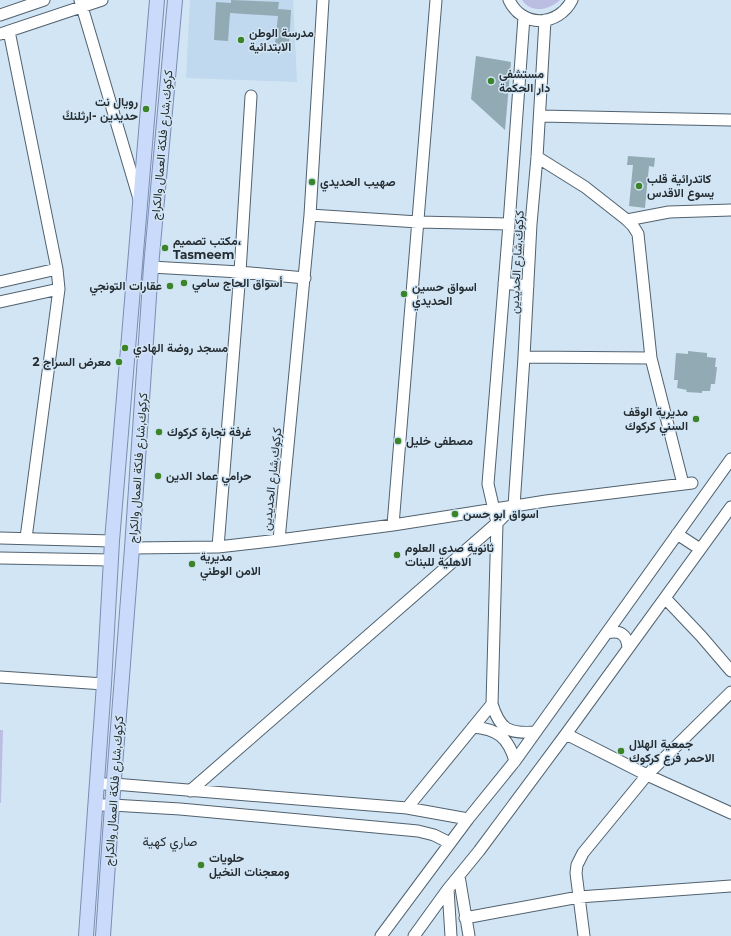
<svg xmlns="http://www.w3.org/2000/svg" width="731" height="936" viewBox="0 0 731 936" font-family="Montserrat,Vazirmatn,sans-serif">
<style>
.built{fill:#c0d9ee}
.green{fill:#bcbde3}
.building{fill:#92aab3}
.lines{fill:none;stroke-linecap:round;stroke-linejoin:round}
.minor-casing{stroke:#51616e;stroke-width:13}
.major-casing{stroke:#798db2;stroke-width:16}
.minor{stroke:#fff;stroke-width:11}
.major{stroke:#cadafa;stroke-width:14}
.poi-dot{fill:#3c8429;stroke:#d2e5f4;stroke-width:1.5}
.labels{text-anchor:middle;stroke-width:3;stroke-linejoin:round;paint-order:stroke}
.poi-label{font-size:12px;font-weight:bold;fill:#252d32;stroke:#d2e5f4;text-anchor:start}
.street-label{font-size:12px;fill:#252d32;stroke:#d2e5f4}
.neighbourhood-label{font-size:13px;fill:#252d32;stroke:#d2e5f4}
</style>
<rect width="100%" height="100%" fill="#d2e5f4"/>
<path class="built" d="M190 0H293L297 82 186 78Z"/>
<path class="green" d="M522 0H560C549 10 532 14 522 0Z
M0 730H3L1 803H0Z"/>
<path class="building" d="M231 0 279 2 278 9 291 10 289 45 275 44 278 16 230 13 228 41 214 40 216 2 231 3Z
M476 56 511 62 505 130 471 99Z
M628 156 655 158 654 167 649 166 645 208 629 206 633 165H627Z
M688 351 707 353V357L716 358 715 367H717L715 384H711L710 391H702V393L686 392 687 390 677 388 678 380H674L676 353 688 354Z"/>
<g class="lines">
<defs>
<path id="minor" d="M80 0 139 199
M509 0C522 28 558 27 572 0
M0 15 44 0
M9 31 57 269 59 289 26 538
M0 34 102 0
M540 116 731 120
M537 157 585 187 627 220 633 226 638 234 651 358 683 484
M310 215 418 222 509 224
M627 220 669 212 731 210
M151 267 240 272 305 278
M0 282 57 269
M504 283 528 286
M0 302 59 289
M524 357 651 358
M393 525 436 0
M677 534 700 549
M0 538 112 541
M279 540 310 215 323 0
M218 547 240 272 251 96
M132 548 218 547 279 540 393 525 546 501 692 483
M0 558 111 560
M665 598 701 636 731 671
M607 633C620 630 627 634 628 648
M0 677 104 684
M492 704C500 730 509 734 536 732
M473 727C497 729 508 737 515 761
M566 734 647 775 731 813
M96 784H114L407 808 468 819
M190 791 497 523 514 506 524 357 531 224 537 157 545 20
M95 805H112L180 809 418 831 434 835 450 843
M407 808 492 704 497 523 488 484 509 224 524 17
M459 876 469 936
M448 889 451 936
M465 918 579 897 731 886
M381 936 468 819 515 761 731 459
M414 936 448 889 479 851 566 734 731 507
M584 936 576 873 577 865 583 853 647 775 731 692"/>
<path id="major" d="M86 936 104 684 112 541 157 0
M103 936 112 805 132 548 151 267 175 0"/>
</defs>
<use href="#minor" class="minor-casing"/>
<use href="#major" class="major-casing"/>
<use href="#minor" class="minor"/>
<use href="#major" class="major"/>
</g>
<g class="poi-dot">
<circle cx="241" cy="40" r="4"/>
<circle cx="491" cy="81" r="4"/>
<circle cx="146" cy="109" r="4"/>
<circle cx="312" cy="182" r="4"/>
<circle cx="639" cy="186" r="4"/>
<circle cx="165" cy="248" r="4"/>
<circle cx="184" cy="283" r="4"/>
<circle cx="170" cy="286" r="4"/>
<circle cx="404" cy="294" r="4"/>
<circle cx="125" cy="348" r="4"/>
<circle cx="119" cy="362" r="4"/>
<circle cx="696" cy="419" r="4"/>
<circle cx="159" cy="432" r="4"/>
<circle cx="398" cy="441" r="4"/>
<circle cx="158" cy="476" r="4"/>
<circle cx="455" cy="514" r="4"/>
<circle cx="397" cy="555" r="4"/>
<circle cx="192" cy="564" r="4"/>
<circle cx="621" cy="751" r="4"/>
<circle cx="201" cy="865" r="4"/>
</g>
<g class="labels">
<g class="poi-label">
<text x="249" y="37">مدرسة الوطن<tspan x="249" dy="14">الابتدائية</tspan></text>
<text x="499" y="78">مستشفى<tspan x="499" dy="14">دار الحكمة</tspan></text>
<text x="138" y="106" text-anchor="end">رويال نت<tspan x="138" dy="14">حديدين -ارثلنكً</tspan></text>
<text x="647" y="183">كاتدرائية قلب<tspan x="647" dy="14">يسوع الاقدس</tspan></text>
<text x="320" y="186">صهيب الحديدي</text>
<text x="173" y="245">مكتب تصميم،<tspan x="173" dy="14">Tasmeem</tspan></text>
<text x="192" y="287">أسواق الحاج سامي</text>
<text x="162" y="290" text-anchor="end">عقارات التونجي</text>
<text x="412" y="291">اسواق حسين<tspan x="412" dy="14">الحديدي</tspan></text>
<text x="133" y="352">مسجد روضة الهادي</text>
<text x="111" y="366" text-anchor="end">معرض السراج 2</text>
<text x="688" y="416" text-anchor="end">مديرية الوقف<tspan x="688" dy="14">السني كركوك</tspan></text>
<text x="167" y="436">غرفة تجارة كركوك</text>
<text x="406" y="445">مصطفى خليل</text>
<text x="166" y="480">حرامي عماد الدين</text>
<text x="463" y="518">اسواق ابو حسن</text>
<text x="405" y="552">ثانوية صدى العلوم<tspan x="405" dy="14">الاهلية للبنات</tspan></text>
<text x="200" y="561">مديرية<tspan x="200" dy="14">الامن الوطني</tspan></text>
<text x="629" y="748">جمعية الهلال<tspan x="629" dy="14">الاحمر فرع كركوك</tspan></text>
<text x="209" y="862">حلويات<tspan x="209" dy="14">ومعجنات النخيل</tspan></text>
</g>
<g class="street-label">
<text transform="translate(162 145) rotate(-85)" y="4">كركوك,شارع فلكة العمال والكراج</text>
<text transform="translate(517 262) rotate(-87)" y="4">كركوك,شارع الحديدين</text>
<text transform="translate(138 468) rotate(-86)" y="4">كركوك,شارع فلكة العمال والكراج</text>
<text transform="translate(272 479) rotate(-84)" y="4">كركوك,شارع الحديدين</text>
<text transform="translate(114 791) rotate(-86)" y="4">كركوك,شارع فلكة العمال والكراج</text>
</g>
<g class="neighbourhood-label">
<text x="170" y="846">صاري كهية</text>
</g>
</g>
</svg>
